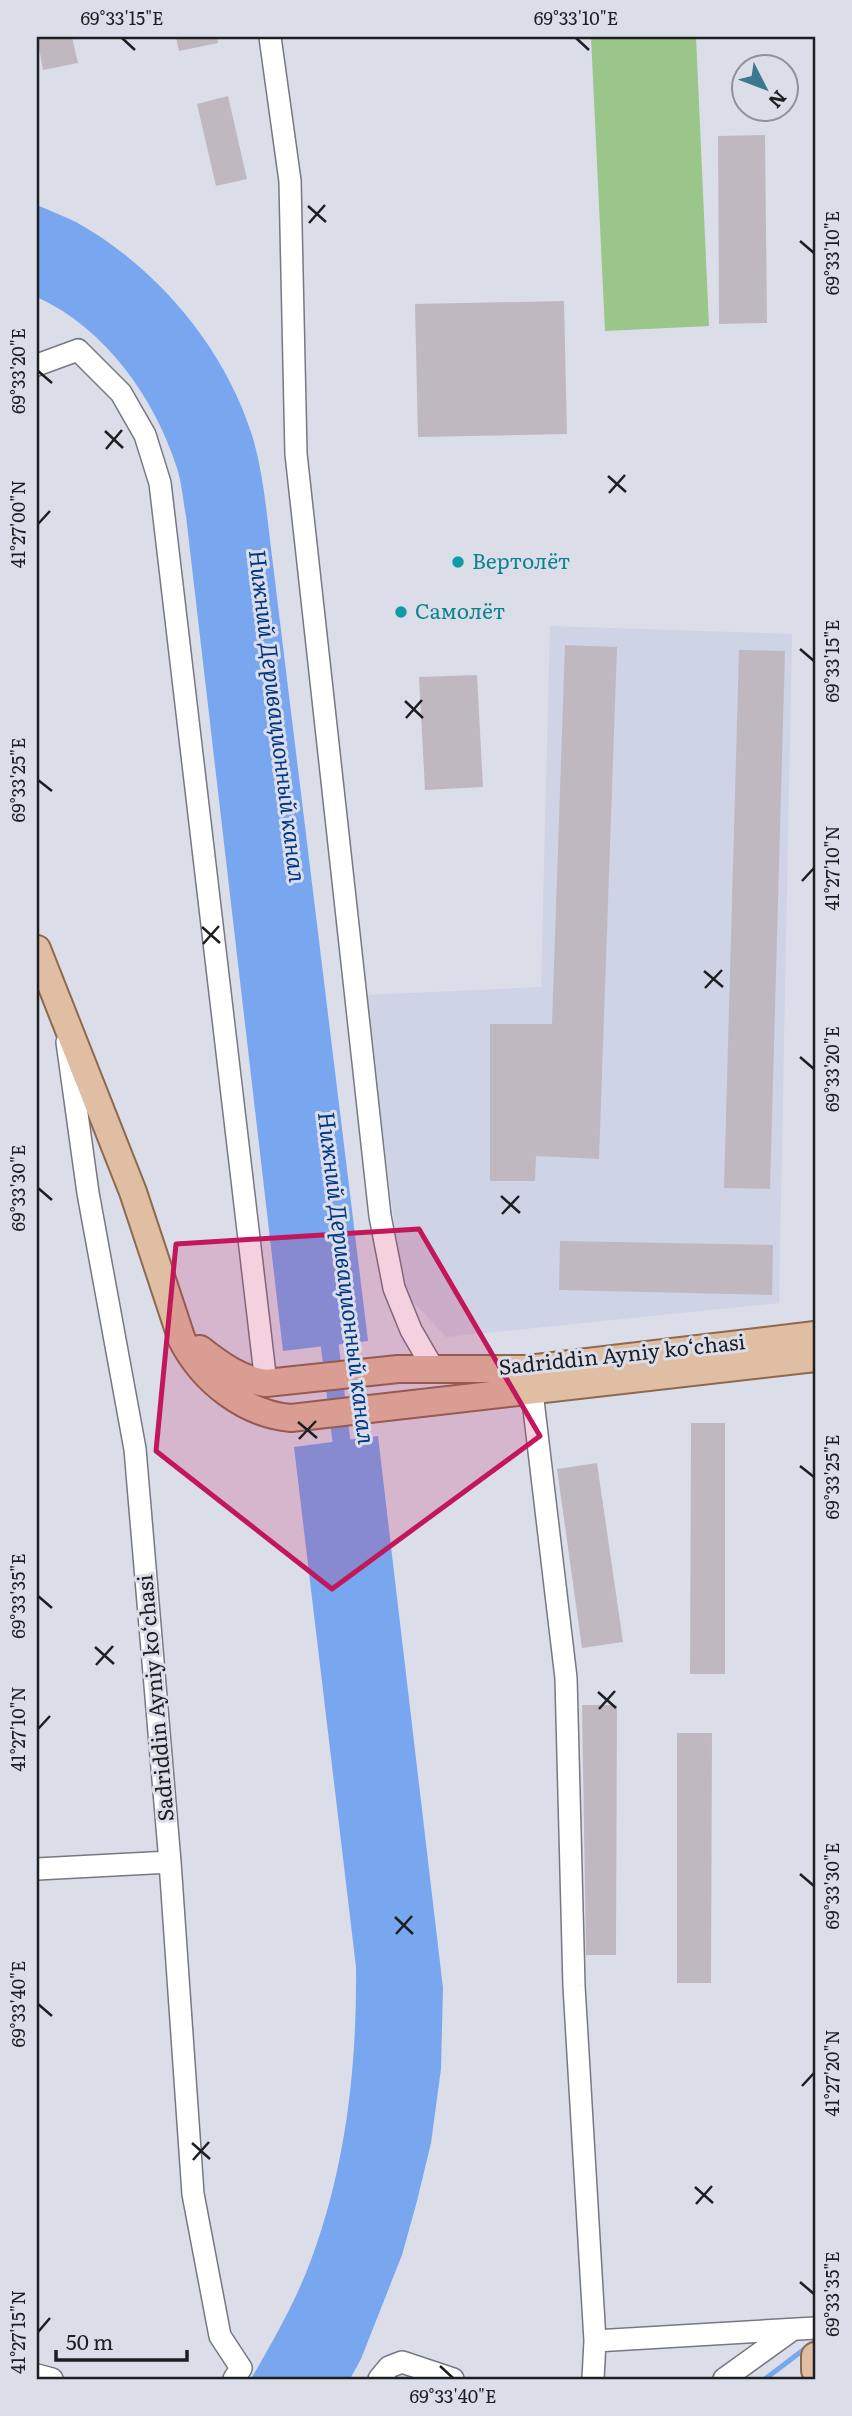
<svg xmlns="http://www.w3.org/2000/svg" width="852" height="2416" viewBox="0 0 852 2416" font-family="Literata,serif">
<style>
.built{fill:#ced3e5}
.green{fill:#9bc689}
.water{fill:#79a7ef}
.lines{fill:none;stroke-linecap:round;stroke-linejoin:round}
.stream{stroke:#79a7ef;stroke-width:5}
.canal{stroke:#79a7ef;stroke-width:18}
.building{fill:#c0b8c1}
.minor-casing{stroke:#767882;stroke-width:24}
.major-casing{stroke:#8d694e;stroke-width:30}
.minor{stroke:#fff;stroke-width:21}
.major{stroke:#dfbea3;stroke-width:26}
.marked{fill:#c2185b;fill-opacity:0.2;stroke:#c2185b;stroke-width:5;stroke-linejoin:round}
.ticks{fill:none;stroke:#1d1e22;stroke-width:2.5}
.culture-dot{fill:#0f9aa8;stroke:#dbdee9;stroke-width:2.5}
.labels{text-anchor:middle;stroke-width:6;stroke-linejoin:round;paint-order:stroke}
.culture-label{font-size:21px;fill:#0d838f;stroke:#dbdee9;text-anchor:start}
.street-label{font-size:21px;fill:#1d1e22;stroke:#dbdee9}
.water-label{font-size:23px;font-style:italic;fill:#003889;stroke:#dbdee9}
.neatline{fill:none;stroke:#1d1e22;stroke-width:2.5}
.ticks-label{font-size:18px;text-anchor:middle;fill:#1d1e22}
</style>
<rect width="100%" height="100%" fill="#dbdee9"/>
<path class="built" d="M550 626 792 634 779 1303 446 1337 403 1291 365 995 541 987Z"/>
<path class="green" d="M591 37H696L709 326 605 331Z"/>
<path class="water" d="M37 205C50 211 64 216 76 222 157 267 224 347 252 435 262 468 266 505 270 540L368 1341 283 1351 186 516C183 501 182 484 177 468 154 397 106 329 37 297Z
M378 1436 443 1988 441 2069 431 2143 417 2201 402 2255 361 2359 350 2379H251C273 2341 296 2301 311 2260 346 2166 357 2067 356 1967L294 1447Z"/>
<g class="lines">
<path class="stream" d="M765 2379 815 2341"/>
<path class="canal" d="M327 1323 344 1462"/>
</g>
<path class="building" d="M37 37H72L78 63 43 70Z
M176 37H217L218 43 179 51Z
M228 96 247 179 216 186 197 104Z
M765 135 767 323 719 324 718 136Z
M564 301 567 434 418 437 415 304Z
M565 645 617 647 599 1159 536 1156 535 1181H490V1024H552Z
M739 650 785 651 770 1189 724 1188Z
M477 675 483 787 425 790 419 677Z
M560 1241 773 1245 772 1295 559 1290Z
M691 1423H725V1674H690Z
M597 1463 623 1642 582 1648 557 1469Z
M582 1705H617L616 1955H586Z
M677 1733H712L711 1983H677Z"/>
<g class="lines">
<defs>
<path id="minor" d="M270 37 290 181 296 454 380 1216 394 1288 411 1330 433 1368
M37 365 78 350 121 393 145 435 160 483 266 1383
M67 1042 88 1193 135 1449 170 1862 193 2194 220 2336 241 2368 234 2379
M532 1392 566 1678 574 1986 595 2341 815 2328
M37 1869 170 1862
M37 2375 52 2379
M379 2379 389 2367 402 2362 453 2379
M593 2379 595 2341
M724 2379 792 2330"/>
<path id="major" d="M37 949 133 1192 182 1340C203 1381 245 1414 291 1418L815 1358
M200 1349C219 1364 241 1380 266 1383L398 1369H528L815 1335
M815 2356V2370"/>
</defs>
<use href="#minor" class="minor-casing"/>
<use href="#major" class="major-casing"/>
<use href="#minor" class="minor"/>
<use href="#major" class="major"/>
</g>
<path class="marked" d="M419 1229 540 1436 332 1589 156 1451 176 1244Z"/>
<path class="ticks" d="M122 38 135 50M576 38 589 50M308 206 326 222M309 223 325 205M800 241 814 253M38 371 52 383M105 431 123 448M106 449 122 430M608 476 626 492M609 493 625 475M38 524 50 511M800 649 814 661M405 701 423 718M406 718 422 700M38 780 52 791M802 881 814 868M202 927 220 943M203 944 219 926M704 971 723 987M705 988 722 970M800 1057 814 1069M38 1188 52 1200M501 1196 520 1213M502 1214 519 1196M298 1422 317 1438M299 1439 316 1421M800 1466 814 1477M38 1596 52 1608M95 1647 114 1664M96 1665 113 1646M598 1692 616 1708M599 1709 615 1691M38 1729 50 1716M800 1874 814 1886M395 1917 413 1934M396 1934 412 1916M38 2004 52 2016M802 2086 814 2073M192 2143 210 2159M193 2160 209 2142M695 2187 713 2203M696 2204 712 2186M800 2282 814 2294M38 2332 50 2318M440 2366 453 2378"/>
<g class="culture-dot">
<circle cx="458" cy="562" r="7"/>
<circle cx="401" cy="612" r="7"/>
</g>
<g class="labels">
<g class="culture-label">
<text x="472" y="569">Вертолёт</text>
<text x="415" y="619">Самолёт</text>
</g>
<g class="street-label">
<text transform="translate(622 1355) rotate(-6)" y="7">Sadriddin Ayniy ko‘chasi</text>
<text transform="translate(156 1698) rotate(-95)" y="7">Sadriddin Ayniy ko‘chasi</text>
</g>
<g class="water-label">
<text transform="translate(277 716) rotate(83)" y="8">Нижний Деривационный канал</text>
<text transform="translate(346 1278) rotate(83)" y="8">Нижний Деривационный канал</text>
</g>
</g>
<rect width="852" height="2416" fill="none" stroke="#dbdee9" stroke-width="77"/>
<g transform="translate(765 88) rotate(132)"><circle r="33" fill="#dbdee9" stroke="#8f9199" stroke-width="2"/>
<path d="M0-5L12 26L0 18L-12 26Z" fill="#3c7990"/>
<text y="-10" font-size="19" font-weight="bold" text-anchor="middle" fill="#1d1e22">N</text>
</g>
<path d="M56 2350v10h131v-10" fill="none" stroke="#1d1e22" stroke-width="3.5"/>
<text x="66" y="2350" font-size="21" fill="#1d1e22" stroke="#dbdee9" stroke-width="5" paint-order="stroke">50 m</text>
<rect x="38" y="38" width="776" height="2340" class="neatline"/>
<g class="ticks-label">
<text x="122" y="25">69°33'15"E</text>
<text x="576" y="25">69°33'10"E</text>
<text transform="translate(833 253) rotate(-90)" y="6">69°33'10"E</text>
<text transform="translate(19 371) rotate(-90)" y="6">69°33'20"E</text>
<text transform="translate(19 524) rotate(-90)" y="6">41°27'00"N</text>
<text transform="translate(833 661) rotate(-90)" y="6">69°33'15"E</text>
<text transform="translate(19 780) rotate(-90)" y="6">69°33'25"E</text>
<text transform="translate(833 868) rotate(-90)" y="6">41°27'10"N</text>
<text transform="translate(833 1069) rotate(-90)" y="6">69°33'20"E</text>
<text transform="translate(19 1188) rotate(-90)" y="6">69°33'30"E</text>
<text transform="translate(833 1477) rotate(-90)" y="6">69°33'25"E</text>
<text transform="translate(19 1596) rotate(-90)" y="6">69°33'35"E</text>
<text transform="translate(19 1729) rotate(-90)" y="6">41°27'10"N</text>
<text transform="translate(833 1886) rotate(-90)" y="6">69°33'30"E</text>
<text transform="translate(19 2004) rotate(-90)" y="6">69°33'40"E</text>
<text transform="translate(833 2073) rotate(-90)" y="6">41°27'20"N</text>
<text transform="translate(833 2294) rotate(-90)" y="6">69°33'35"E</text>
<text transform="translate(19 2332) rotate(-90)" y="6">41°27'15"N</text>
<text x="453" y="2403">69°33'40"E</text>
</g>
</svg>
